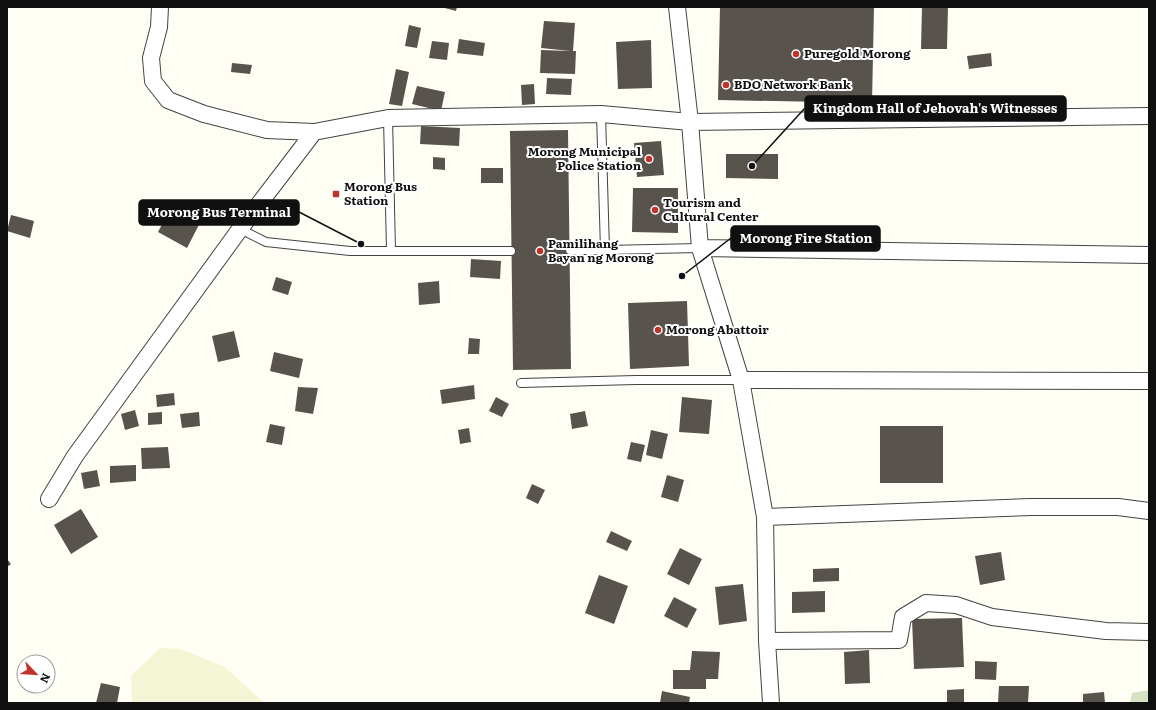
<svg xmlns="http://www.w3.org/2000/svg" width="1156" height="710" viewBox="0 0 1156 710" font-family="Literata,serif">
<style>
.farmland{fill:#f4f5d4}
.cemetery{fill:#d5e2c4}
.building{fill:#59534d}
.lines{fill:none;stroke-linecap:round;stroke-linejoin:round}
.lane-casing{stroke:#434343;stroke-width:10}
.street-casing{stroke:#434343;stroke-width:18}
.lane{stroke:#fff;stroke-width:8}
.street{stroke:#fff;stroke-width:16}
.poi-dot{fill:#bf342a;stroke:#fff;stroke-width:1.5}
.labels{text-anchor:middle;stroke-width:4;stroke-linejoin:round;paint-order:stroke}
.poi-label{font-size:12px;font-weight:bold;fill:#101010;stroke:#fff;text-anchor:start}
.leader{fill:none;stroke:#101010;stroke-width:1.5}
.callout-dot{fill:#101010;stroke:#fff;stroke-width:1.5}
.callout{fill:#101010;stroke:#101010;stroke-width:1.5}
.callout-label{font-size:13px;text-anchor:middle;font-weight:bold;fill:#fff}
</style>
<rect width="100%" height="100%" fill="#fffef4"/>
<path class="farmland" d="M160 648 180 649 225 667 264 703H132L131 676Z"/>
<path class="cemetery" d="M1149 690V703H1130L1132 693Z"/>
<path class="building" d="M441 7H457L456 11Z
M720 7H874L872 103 718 100Z
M922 7H948L947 49H921Z
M544 21 575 23 573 51H576L575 74 540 73 541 50 571 51 541 48Z
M409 25 421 28 417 48 405 46Z
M459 39 485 43 483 56 457 53Z
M651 40 652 88 618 89 616 42Z
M432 41 449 43 447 60 429 58Z
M991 53 992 66 969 69 967 56Z
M232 63 252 65 250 74 231 72Z
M396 69 409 72 402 106 389 104Z
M547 78 572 79 571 95 546 94Z
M534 84 535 104 522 105 521 85Z
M417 86 445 92 441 111 412 104Z
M421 126 460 128 459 146 420 144Z
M568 130 571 369 513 370 510 131Z
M661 141 664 175 637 177 634 143Z
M726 154H778V179L726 178Z
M433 157 445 158V170L433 169Z
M481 168H503V183H481Z
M633 188H678V233L632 232Z
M175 200 204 215 187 248 158 232Z
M11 215 34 221 30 238 7 231Z
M471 259 501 261 500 279 470 277Z
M276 277 292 282 288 295 272 290Z
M439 281 440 303 419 305 418 283Z
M687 301 689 366 630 369 628 303Z
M234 331 240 357 218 362 212 336Z
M469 338 480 339 479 354H468Z
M274 352 303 359 299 378 270 371Z
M474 385 475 399 442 404 440 390Z
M298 387 318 388 313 414 295 411Z
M174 393 175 405 157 407 156 395Z
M496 397 509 404 502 417 489 411Z
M682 397 712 400 709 434 679 432Z
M135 410 139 426 125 430 121 414Z
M585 411 588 426 572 429 570 414Z
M162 412V424L148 425V413Z
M199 412 200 426 182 428 180 414Z
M270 424 285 427 282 445 266 442Z
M880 426H943V483H880Z
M469 428 471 442 460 444 458 430Z
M651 430 668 434 662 459 646 455Z
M631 442 645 445 641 462 627 459Z
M168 447 170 468 142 469 141 448Z
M136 465V481L110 483V466Z
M97 470 100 486 84 489 81 473Z
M667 475 684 480 678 502 661 497Z
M532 484 545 490 538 504 526 498Z
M81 509 98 537 71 554 54 525Z
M611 531 632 541 627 551 606 542Z
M680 548 702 559 689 585 667 574Z
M1001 552 1005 580 980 585 975 556Z
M7 559 11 564 7 567Z
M839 568V581L813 582V569Z
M599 575 628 586 614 624 585 613Z
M743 584 747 621 719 625 715 587Z
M825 591V612L792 613V592Z
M674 597 697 609 687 628 664 616Z
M962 618 964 667 914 669 912 619Z
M869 650 870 683 845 684 844 652Z
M692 651 720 652 718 679H706V689H673V670H690Z
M975 661 997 662 996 680 975 679Z
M101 683 120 687 117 703H96Z
M999 686H1029L1028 703H998Z
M964 689V703H947V690Z
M662 691 690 697 689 703H660Z
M1104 692 1105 703H1083V694Z"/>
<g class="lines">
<defs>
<path id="lane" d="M601 114 605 250
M388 118 391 251
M240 229 266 242 350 251H511
M570 250H605L700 248
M521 383 636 380H741"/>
<path id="street" d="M160 7 159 27 151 58 153 81 168 100 204 114 267 130 314 132 388 118 601 114 690 122 1149 116
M677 7 690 122 700 248 741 380 765 517 767 641 771 703
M700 248 1149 255
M741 380 1149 381
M49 499 75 456 240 229 314 132
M765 517 1031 507H1118L1149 511
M767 641 899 640 903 617 926 603 956 605 992 617 1106 631 1149 632"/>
</defs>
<use href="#lane" class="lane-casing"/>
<use href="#street" class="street-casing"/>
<use href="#lane" class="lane"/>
<use href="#street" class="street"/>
</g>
<g class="poi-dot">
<circle cx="796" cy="54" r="4"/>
<circle cx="726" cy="85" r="4"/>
<circle cx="649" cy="159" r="4"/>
<rect x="332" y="190" width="8" height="8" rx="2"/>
<circle cx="655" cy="210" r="4"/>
<circle cx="540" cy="251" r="4"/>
<circle cx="658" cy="330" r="4"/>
</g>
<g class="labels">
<g class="poi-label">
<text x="804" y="58">Puregold Morong</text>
<text x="734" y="89">BDO Network Bank</text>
<text x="641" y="156" text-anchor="end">Morong Municipal<tspan x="641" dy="14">Police Station</tspan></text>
<text x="344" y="191">Morong Bus<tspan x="344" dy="14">Station</tspan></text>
<text x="663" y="207">Tourism and<tspan x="663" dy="14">Cultural Center</tspan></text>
<text x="548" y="248">Pamilihang<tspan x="548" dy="14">Bayan ng Morong</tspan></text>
<text x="666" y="334">Morong Abattoir</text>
</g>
</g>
<path class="leader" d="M752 166L805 108M361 244L299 212M682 276L731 238"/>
<g class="callout-dot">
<circle cx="752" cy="166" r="4"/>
<circle cx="361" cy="244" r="4"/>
<circle cx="682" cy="276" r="4"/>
</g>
<g class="callout">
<rect x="805" y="96" width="261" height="25" rx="4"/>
<rect x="139" y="200" width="160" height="25" rx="4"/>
<rect x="731" y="226" width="149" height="25" rx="4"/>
</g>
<g class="callout-label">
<text x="935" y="113">Kingdom Hall of Jehovah's Witnesses</text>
<text x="219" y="217">Morong Bus Terminal</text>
<text x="806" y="243">Morong Fire Station</text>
</g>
<rect width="1156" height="710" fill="none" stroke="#101010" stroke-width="16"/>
<g transform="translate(36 674) rotate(115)"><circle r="19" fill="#ffffff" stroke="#9f9f9f"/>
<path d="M0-3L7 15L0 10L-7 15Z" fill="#bf342a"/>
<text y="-6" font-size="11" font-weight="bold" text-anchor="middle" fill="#101010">N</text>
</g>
</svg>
